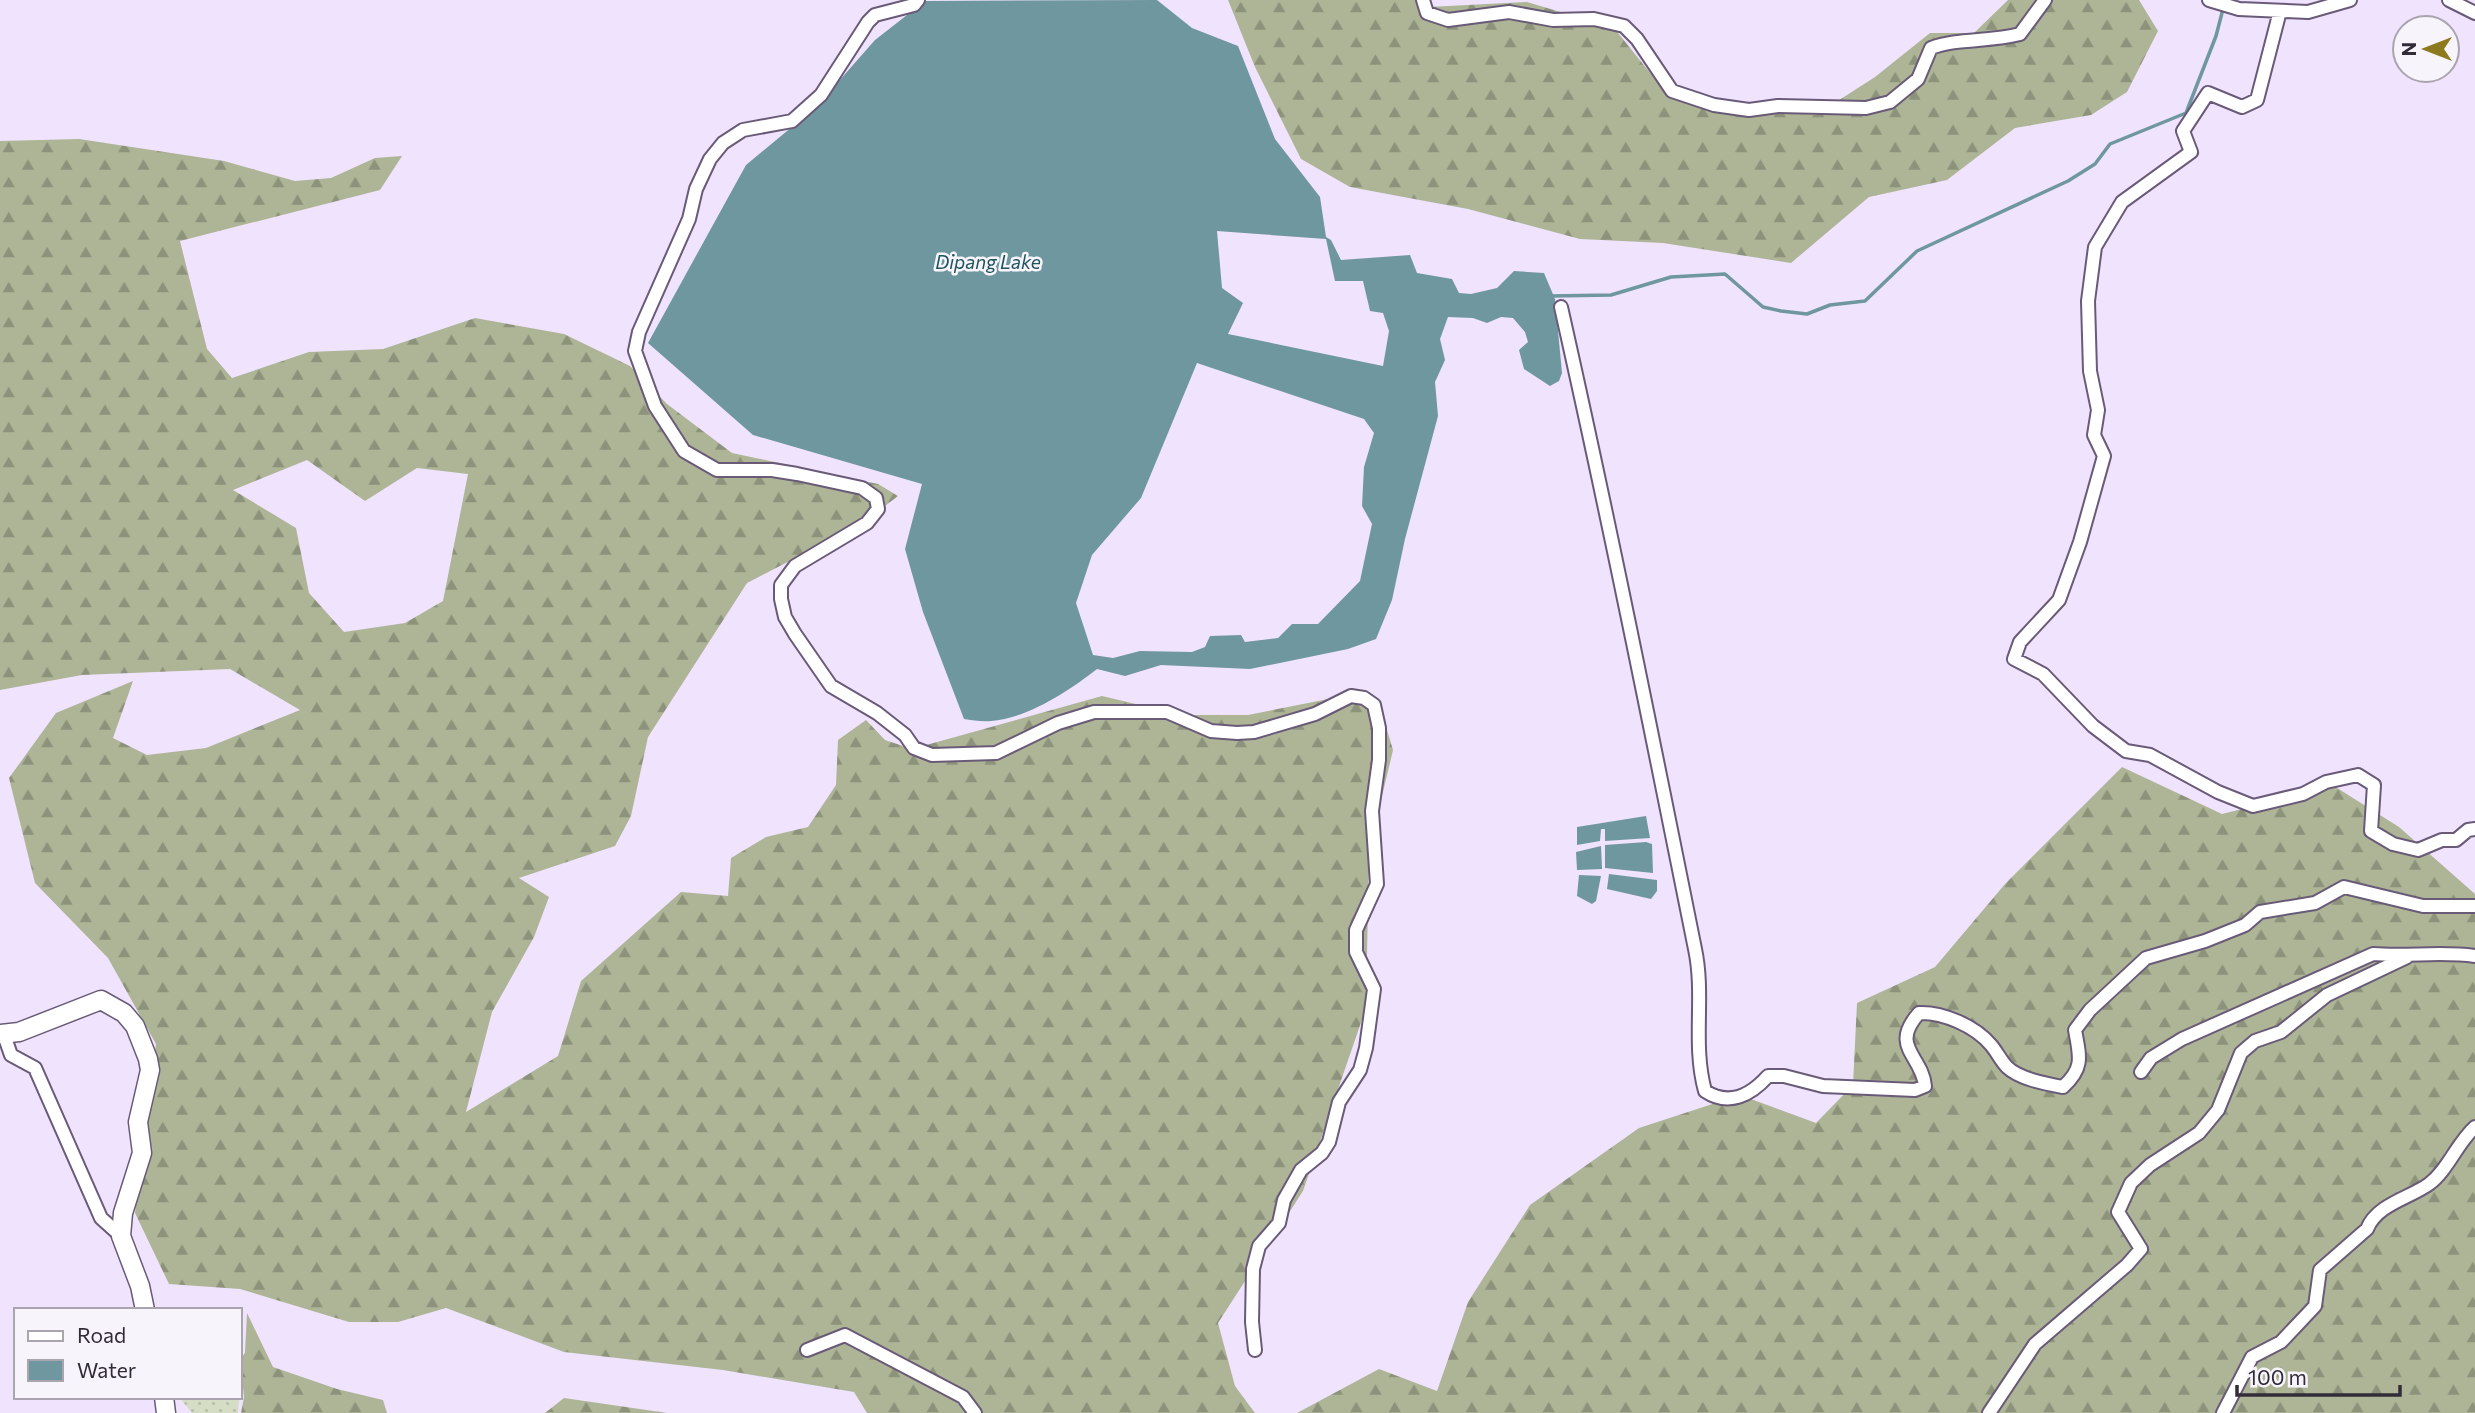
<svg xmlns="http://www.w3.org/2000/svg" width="2475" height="1413" viewBox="0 0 2475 1413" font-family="Commissioner,sans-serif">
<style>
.forest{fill:url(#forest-firs);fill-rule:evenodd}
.park{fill:url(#park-dots)}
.water{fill:#6f979f;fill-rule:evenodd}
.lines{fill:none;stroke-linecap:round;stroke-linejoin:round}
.stream{stroke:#6f979f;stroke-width:3.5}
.street-casing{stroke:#695b78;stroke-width:16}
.secondary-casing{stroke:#695b78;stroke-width:21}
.street{stroke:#fff;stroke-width:12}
.secondary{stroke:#fff;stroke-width:18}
.labels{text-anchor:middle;stroke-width:5;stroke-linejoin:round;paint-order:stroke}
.water-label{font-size:19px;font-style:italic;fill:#1c545f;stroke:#f8f4fb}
</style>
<defs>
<pattern id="forest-firs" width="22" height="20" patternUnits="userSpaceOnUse" patternTransform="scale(1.75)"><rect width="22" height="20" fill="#adb596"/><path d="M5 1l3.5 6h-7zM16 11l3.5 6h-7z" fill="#8d937b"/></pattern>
<pattern id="park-dots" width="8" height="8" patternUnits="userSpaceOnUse" patternTransform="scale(1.75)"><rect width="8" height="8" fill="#d6ddc5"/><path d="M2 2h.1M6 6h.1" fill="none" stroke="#b8beaa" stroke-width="1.8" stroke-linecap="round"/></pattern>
</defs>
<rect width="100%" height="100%" fill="#f0e3fe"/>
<path class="forest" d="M1228 0H1421L1429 7 1527 2 1614 28 1667 94 1733 106 1816 115 1875 77 1930 33H1974L2008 0H2139L2158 31 2127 92 2091 115 2015 128 1947 180 1869 197 1791 263 1663 243 1580 239 1468 209 1350 187 1301 159 1255 67Z
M79 139 224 161 295 181 331 178 375 158 402 156 380 190 180 241 207 349 232 378 309 352 383 349 475 318 564 334 630 366 667 404 732 453 878 484 898 496 863 523 747 583 648 737 631 816 615 846 519 878 549 897 534 937 492 1012 466 1112 558 1056 581 981 681 892 728 896 731 858 766 837 808 827 836 785 838 740 866 720 885 740 912 749 1102 696 1182 715H1248L1328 699 1379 703 1393 750 1369 851 1366 1008 1303 1191 1218 1323 1235 1386 1255 1413H867L854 1392 723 1370 564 1352 446 1308 398 1322H349L240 1289 169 1284 135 1213 156 1044 108 958 35 883 9 778 56 713 133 681 113 738 147 755 206 748 300 710 230 669 82 675 0 690V141ZM307 460 365 501 417 468 468 474 443 601 405 623 344 632 309 593 296 528 233 490Z
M2122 767 2222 814 2334 786 2399 827 2475 894V1413H1297L1379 1369 1437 1391 1468 1302 1530 1205 1639 1128 1740 1095 1816 1123 1853 1085 1857 1003 1935 967 2005 884Z
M247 1313 273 1367 337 1389 383 1400 387 1413H241L244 1397 240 1359 245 1353Z
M564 1398 667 1413H545Z"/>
<path class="park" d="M240 1391 238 1413H192L179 1397H240Z"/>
<path class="water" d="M1157 0 1192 28 1238 46 1275 139 1320 197 1326 237 1331 240 1341 260 1410 255 1417 273 1452 279 1459 293 1471 294 1497 288 1514 271 1544 273 1555 299 1562 373 1559 381 1550 386 1524 369 1519 350 1528 342 1525 332 1513 318 1501 317 1487 323 1473 318 1448 317 1440 339 1445 360 1435 382 1438 416 1405 539 1392 600 1376 639 1348 649 1250 669 1161 665 1125 676 1097 669C1069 691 1028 718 991 721 982 722 972 720 964 719L923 612 905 549 922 484 753 435 648 343 746 165 816 107 875 40 925 1ZM1217 231 1326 239 1335 281H1363L1370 311 1383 313 1389 331 1383 366 1228 334 1243 303 1222 288ZM1197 363 1364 419 1374 433 1364 467 1362 506 1372 524 1360 581 1318 624H1292L1278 638 1245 642 1241 635 1210 636 1205 647 1192 652 1140 651 1113 658 1093 655 1076 603 1092 555 1141 498Z
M1646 816 1650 838 1605 841V829H1601L1600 841 1577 845V827Z
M1646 842 1652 844 1653 873 1605 868V845Z
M1601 846 1602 869 1577 870 1576 852Z
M1609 874 1657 880V891L1651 899 1607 889Z
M1579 875 1601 876 1596 901 1592 904 1577 896Z"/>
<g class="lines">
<path class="stream" d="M1550 296 1611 295 1671 277 1725 274 1763 307 1781 311 1807 314 1830 305 1865 301 1917 251 2068 181 2095 164 2110 144 2186 113 2216 36 2223 9"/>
<defs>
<path id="street" d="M918 0 914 5 875 15 868 22 821 95 792 121 743 130 723 143 710 159 696 189 689 219 639 332 635 351 655 406 684 451 717 470H772L797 474 862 488 876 498 878 509 867 523 795 566 781 585V599L785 617 795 634 831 686 877 713 905 735 914 748 932 755 996 753 1058 723 1094 712H1167L1211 731 1237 733 1254 732 1315 714 1351 696 1364 698 1374 705 1379 728V760L1372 811 1377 884 1356 930V952L1374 989 1366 1048 1360 1070 1339 1102 1329 1142 1322 1153 1301 1170 1284 1200 1279 1223 1259 1246 1253 1269 1252 1322 1255 1350
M1423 0 1427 13 1448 20 1509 12 1553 20 1594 19 1624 26 1637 39 1672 91 1714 105 1749 110 1778 106 1866 108 1890 102 1918 79 1931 48C1957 38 1990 42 2020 34L2045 0
M2209 0 2239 9 2308 12 2350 0
M2449 0 2475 13
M2280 11 2257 100 2242 107 2208 93 2183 131 2191 152 2122 202 2095 247 2088 301 2090 371 2098 410 2094 435 2104 456 2080 542 2059 600 2020 642 2014 659 2043 674 2093 726 2126 751 2150 755 2218 792 2253 806 2303 794 2326 782 2358 775 2374 785 2371 831 2393 844 2418 850 2442 840H2456L2468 830 2475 829
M1561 307C1609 520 1652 735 1695 949 1705 996 1692 1044 1705 1091 1729 1107 1751 1095 1768 1076H1784L1823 1086 1915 1090 1925 1086C1922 1055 1889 1047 1919 1013 1943 1012 1975 1026 1991 1045 1997 1052 2001 1061 2007 1067 2019 1079 2047 1084 2063 1087 2084 1068 2080 1057 2075 1030L2090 1010 2146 958 2205 941 2245 925 2260 912 2315 903 2344 887 2423 906H2475
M4 1035 11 1055 35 1068 101 1218 121 1236
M2141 1072 2151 1058 2182 1039 2373 954C2408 957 2441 951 2475 956
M807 1350 845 1335 963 1397 975 1413
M1989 1413 2035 1344 2127 1265 2141 1249 2118 1212 2131 1183 2150 1165 2199 1133 2218 1110 2241 1053 2255 1041 2281 1032 2327 995 2407 957
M2223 1413 2252 1357 2281 1342 2315 1306 2320 1270 2367 1229C2377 1204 2410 1198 2429 1184 2448 1170 2457 1143 2475 1127"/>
<path id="secondary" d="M0 1034 19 1032 101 1000 124 1013 135 1026 148 1059 150 1070 138 1122 142 1153 123 1213 121 1236 140 1286 145 1310
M164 1397 166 1413"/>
</defs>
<use href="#street" class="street-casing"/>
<use href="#secondary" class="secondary-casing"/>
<use href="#street" class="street"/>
<use href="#secondary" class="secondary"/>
</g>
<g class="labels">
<g class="water-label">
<text x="988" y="269">Dipang Lake</text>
</g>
</g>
<rect x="14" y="1308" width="228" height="91" fill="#f8f4fb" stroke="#a9a4ad" stroke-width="2"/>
<rect x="28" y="1331" width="35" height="10" fill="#ffffff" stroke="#a9a4ad" stroke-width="2"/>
<text x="77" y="1343" font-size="21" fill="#322c39">Road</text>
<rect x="28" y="1360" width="35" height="21" fill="#6f979f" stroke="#a9a4ad" stroke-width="2"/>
<text x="77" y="1378" font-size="21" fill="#322c39">Water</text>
<g transform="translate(2426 49) rotate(270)"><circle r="33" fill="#f8f4fb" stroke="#a9a4ad" stroke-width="2"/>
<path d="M0-5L12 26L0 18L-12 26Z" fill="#8d791e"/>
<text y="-10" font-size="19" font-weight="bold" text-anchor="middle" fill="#322c39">N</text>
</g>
<path d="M2237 1385v10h163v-10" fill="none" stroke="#322c39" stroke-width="3.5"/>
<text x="2248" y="1385" font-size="21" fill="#322c39" stroke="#f8f4fb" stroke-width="5" paint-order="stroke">100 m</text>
</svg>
